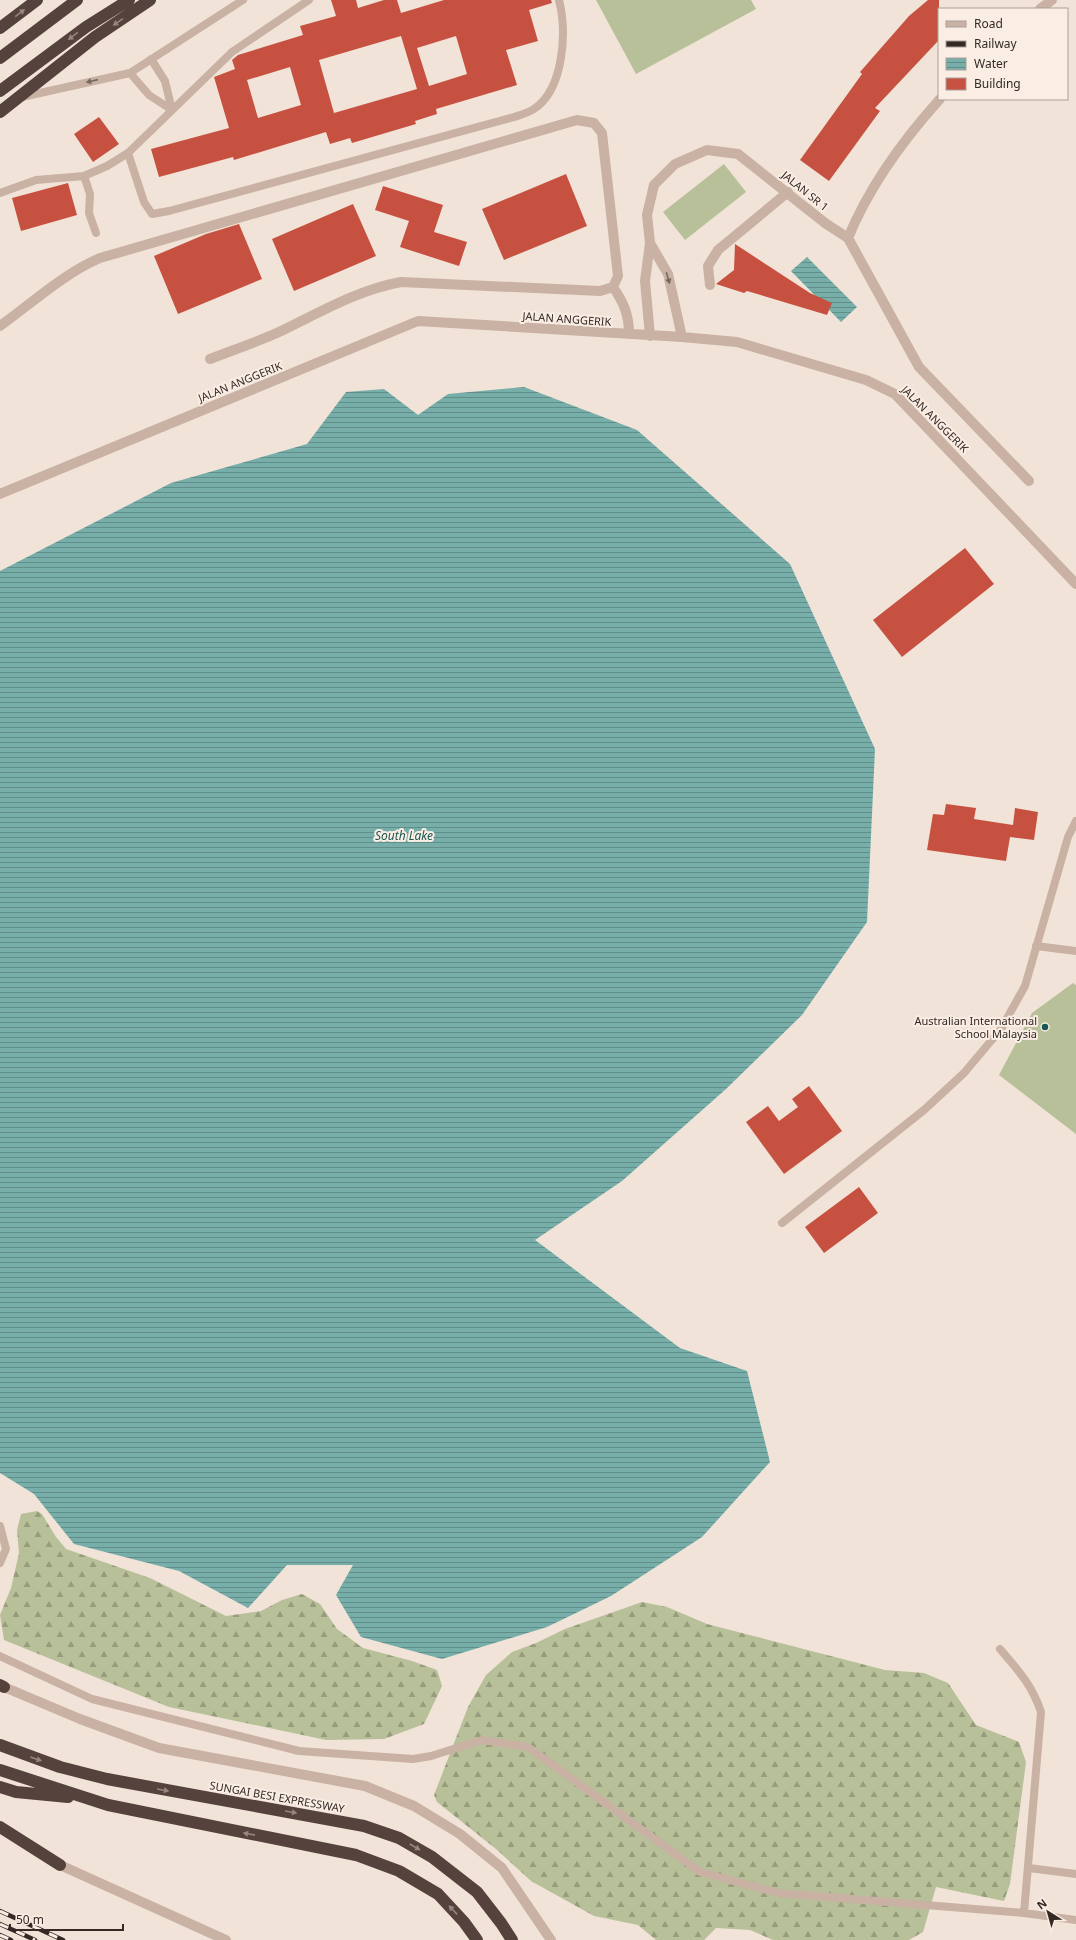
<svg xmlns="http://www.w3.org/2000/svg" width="1076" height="1940" viewBox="0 0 1076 1940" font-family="'Noto Sans',sans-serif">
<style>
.forest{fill:url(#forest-firs)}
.pitch{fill:#b7c098}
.water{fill:url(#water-rules)}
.building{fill:#c75140;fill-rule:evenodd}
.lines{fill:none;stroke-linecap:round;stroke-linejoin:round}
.lane{stroke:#c9b1a4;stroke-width:8}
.street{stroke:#c9b1a4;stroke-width:10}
.highway{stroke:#56423d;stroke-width:12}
.rail-casing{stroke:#352926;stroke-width:4.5}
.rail{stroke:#f9ede4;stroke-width:3;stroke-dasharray:9;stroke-linecap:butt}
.oneway{fill:#978680}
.oneway2{fill:#78665f}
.poi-dot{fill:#1b5653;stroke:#f9ede4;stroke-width:1.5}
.labels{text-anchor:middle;stroke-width:4;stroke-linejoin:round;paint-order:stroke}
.street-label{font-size:11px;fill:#352926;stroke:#f9ede4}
.poi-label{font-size:11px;fill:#352926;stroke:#f9ede4;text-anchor:end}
.water-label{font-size:12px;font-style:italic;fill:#1b5653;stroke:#f9ede4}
</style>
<defs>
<pattern id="forest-firs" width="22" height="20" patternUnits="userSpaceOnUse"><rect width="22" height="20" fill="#b7c098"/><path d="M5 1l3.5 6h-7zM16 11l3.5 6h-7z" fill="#969c7c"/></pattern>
<pattern id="water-rules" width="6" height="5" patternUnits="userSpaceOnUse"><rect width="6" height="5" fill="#77aeaa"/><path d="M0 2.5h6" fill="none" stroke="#628e8a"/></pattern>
</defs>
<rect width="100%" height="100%" fill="#f1e3d8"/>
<path class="forest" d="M37 1511 42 1514 56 1537 66 1549 150 1578 226 1616 261 1611 282 1600 302 1594 320 1604 337 1629 363 1648 412 1661 437 1670 442 1686 424 1724 384 1739 326 1740 169 1707 4 1640 0 1615 11 1588 19 1553 17 1530 21 1514Z
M642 1602 667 1607 707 1624 885 1670 924 1673 948 1683 976 1725 1019 1742 1026 1762 1010 1884 1004 1901 936 1887 923 1932 909 1940H773L750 1930 716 1928 704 1940H656L638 1925 594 1916 531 1881 496 1849 437 1802 434 1795 468 1707 486 1675 512 1652 536 1643 565 1629Z"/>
<path class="pitch" d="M596 0H751L756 9 636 74Z
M724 164 746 192 685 240 663 212Z
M1073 983 1076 985V1134L999 1075 1032 1013Z"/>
<path class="water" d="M807 257 857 307 841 322 791 271Z
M524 387 637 430 790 564 875 749 867 922 802 1015 726 1089 622 1181 535 1240 680 1348 747 1371 770 1462 702 1537 611 1596 547 1627 442 1659 361 1637 336 1595 353 1565H287L248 1608 179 1571 74 1544 34 1494 0 1473V571L171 483 307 444 346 392 384 389 418 415 448 394Z"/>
<path class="building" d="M331 0H356L358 8 384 0H397L401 13 444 0H551L552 3 529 10 538 41 506 50 517 85 436 109 437 114 415 121 416 124 352 143 350 138 330 144 326 132 234 160 233 157 159 177 151 149 229 128 214 77 235 69 232 60 238 55 303 35 300 26 336 16ZM401 36 417 89 334 113 319 60ZM456 36 467 74 429 86 417 48ZM290 67 301 105 258 118 247 80Z
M928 0H939V40L875 108 880 111 829 181 800 160 862 74 860 72 909 16Z
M99 117 119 144 93 162 74 134Z
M566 174 587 226 504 260 482 209Z
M68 183 77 215 21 231 12 198Z
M383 186 443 205 434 232 467 242 459 266 400 247 409 221 375 210Z
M353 204 376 256 294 291 272 239Z
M239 224 262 279 178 314 154 256 206 234Z
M735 244 810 293 832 303 827 315 747 291 744 293 716 284 734 270Z
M965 548 994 584 902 657 873 620Z
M946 804 976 808 974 819 1013 825 1015 808 1038 812 1034 840 1010 837 1006 861 927 850 933 814 944 815Z
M809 1086 842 1131 784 1174 746 1122 768 1106 779 1121 798 1107 792 1099Z
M859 1187 878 1213 824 1253 805 1227Z"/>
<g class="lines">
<path class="lane" d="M151 59 165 81 172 110
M130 73 149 95 172 110
M22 97 130 73 243 0
M128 153 144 202 152 214 169 211 514 117C520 115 528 113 534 109 564 89 567 32 559 0
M84 176 90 194 89 213 96 233
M0 193 36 180 84 176 107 166 128 153 232 52 309 0
M1036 946 1076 951
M782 1223 924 1110 964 1073 1001 1029 1025 986 1068 837 1076 821
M0 1526 6 1549 0 1563
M1000 1649C1018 1670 1032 1685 1041 1712L1024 1913
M0 1656 92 1699 299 1751 413 1759 431 1756 482 1740 528 1747 700 1872 778 1893 1024 1913 1076 1920
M1029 1868 1076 1874"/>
<path class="street" d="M1040 9 1052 0
M848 238 919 367 1029 481
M650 243 668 274 682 337
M710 285 708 266 718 250 788 192
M613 287C624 303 629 315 629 334
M0 326C32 303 63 274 100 258L577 120 594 123 602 133 618 276 613 287 600 291 401 282C357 290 319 313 279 332 257 342 233 350 210 359
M650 336 645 281 650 243 647 215 654 185 675 164 707 150 738 154 825 223 848 238C869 187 903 140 940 99
M0 494 418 321 682 337 737 342 866 380 895 394 1076 584
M4 1687 80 1719 159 1748 365 1786 414 1806 460 1834 502 1868 551 1940
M60 1865 226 1940"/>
<path class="highway" d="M0 28 37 0
M0 58 77 0
M0 91 86 27 129 0
M0 112 95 37 150 0
M0 1685 4 1687
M0 1745 60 1767 107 1779 364 1826 399 1838 432 1857 477 1892 501 1923 512 1940
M0 1770 108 1805 356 1855 399 1871 438 1894 464 1922 477 1940
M0 1787 16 1792 68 1797
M0 1827 60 1865"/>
<defs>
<path id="rail" d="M0 1911 63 1940
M0 1924 35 1940
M0 1935 11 1940"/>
</defs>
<use href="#rail" class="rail-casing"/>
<use href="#rail" class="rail"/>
</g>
<defs><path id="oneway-solid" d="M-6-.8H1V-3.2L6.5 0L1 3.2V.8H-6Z"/></defs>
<g class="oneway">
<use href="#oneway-solid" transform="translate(20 13) rotate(-37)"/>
<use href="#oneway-solid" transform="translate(118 22) rotate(146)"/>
<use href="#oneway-solid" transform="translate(73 36) rotate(143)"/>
<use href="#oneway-solid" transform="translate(36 1759) rotate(19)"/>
<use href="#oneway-solid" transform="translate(163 1790) rotate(10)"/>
<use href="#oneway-solid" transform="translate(291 1812) rotate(10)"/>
<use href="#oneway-solid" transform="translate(249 1834) rotate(-169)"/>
<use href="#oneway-solid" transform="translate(415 1847) rotate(30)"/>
<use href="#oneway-solid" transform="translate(453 1910) rotate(-133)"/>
</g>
<g class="oneway2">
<use href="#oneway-solid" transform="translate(92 81) rotate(167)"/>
<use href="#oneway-solid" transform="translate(668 278) rotate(74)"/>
</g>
<circle class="poi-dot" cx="1045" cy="1027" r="4"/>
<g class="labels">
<g class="street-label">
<text transform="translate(805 191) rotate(39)" y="4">JALAN SR 1</text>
<text transform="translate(567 319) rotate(4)" y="4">JALAN ANGGERIK</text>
<text transform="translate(240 382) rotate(-22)" y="4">JALAN ANGGERIK</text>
<text transform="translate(935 419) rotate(45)" y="4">JALAN ANGGERIK</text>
<text transform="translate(277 1797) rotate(10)" y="4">SUNGAI BESI EXPRESSWAY</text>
</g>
<g class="poi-label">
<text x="1037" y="1025">Australian International<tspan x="1037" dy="13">School Malaysia</tspan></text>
</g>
<g class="water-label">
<text x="404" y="840">South Lake</text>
</g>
</g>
<rect x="938" y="8" width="130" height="92" fill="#f9ede4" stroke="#ab9f98"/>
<rect x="946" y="21" width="20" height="6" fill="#c9b1a4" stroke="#ab9f98"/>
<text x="974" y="28" font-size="12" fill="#352926">Road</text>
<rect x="946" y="41" width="20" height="6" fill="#352926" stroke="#ab9f98"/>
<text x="974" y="48" font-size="12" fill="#352926">Railway</text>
<rect x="946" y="58" width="20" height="12" fill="url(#water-rules)" stroke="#ab9f98"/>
<text x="974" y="68" font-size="12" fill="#352926">Water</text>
<rect x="946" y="78" width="20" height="12" fill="#c75140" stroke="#ab9f98"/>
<text x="974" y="88" font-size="12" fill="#352926">Building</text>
<g transform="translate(1048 1912) rotate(323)" stroke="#f9ede4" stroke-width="3" paint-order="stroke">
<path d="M0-3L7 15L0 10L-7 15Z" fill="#352926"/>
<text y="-6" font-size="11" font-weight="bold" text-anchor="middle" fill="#352926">N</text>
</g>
<path d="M10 1924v6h113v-6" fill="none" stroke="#352926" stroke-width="2"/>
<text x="16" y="1924" font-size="12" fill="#352926" stroke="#f9ede4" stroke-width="3" paint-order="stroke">50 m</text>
</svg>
